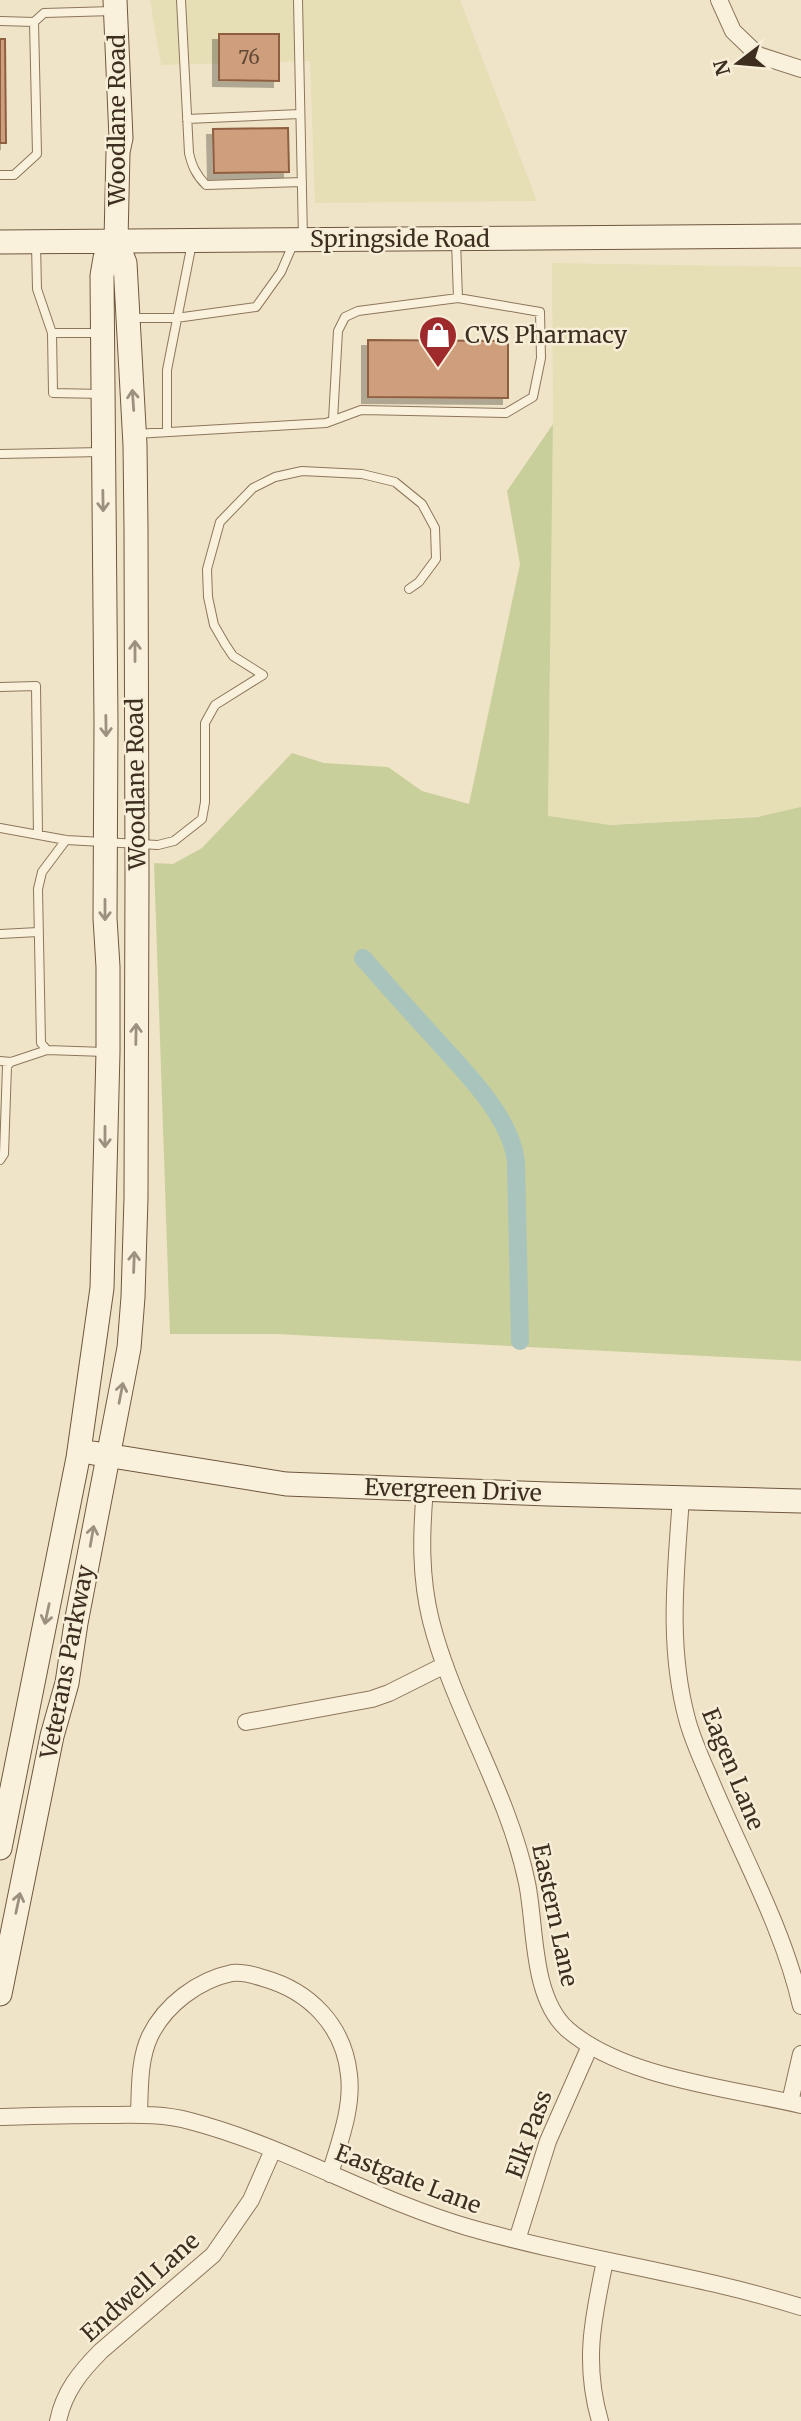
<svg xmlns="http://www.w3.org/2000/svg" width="801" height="2421" viewBox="0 0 801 2421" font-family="Merriweather,serif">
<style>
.farmland{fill:#e6deb5}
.green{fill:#c9cf9b}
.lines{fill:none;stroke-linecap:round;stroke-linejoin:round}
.canal{stroke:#a9c4bc;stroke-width:18}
.building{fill:#cf9f7d;stroke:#8d5f41;stroke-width:2;filter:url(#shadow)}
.lane-casing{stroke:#8d765c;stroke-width:10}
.street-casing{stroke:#8d765c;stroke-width:18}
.secondary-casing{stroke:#6f573f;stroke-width:25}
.lane{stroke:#faf1dc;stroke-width:8}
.street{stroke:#faf1dc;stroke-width:16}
.secondary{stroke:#faf1dc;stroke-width:23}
.oneway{stroke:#9c907e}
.labels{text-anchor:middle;stroke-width:5;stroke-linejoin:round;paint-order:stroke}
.number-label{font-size:19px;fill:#624a37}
.street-label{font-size:23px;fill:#3d2e20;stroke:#f7eed8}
.poi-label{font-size:23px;fill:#3d2e20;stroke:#f7eed8;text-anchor:start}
</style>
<defs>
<filter id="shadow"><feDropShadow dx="-6" dy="6" stdDeviation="0" flood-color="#0004"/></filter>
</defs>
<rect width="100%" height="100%" fill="#f0e4c8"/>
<path class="farmland" d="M150 0H460L537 201 315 203 310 61 161 65Z
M552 263 801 267V814L548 828 553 424Z"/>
<path class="green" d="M553 424 548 816 610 825 758 817 801 807V1361L275 1334H170L154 863 173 864 202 848 292 753 324 763 388 767 422 791 469 804 520 564 507 491Z"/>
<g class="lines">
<path class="canal" d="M363 958C385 983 408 1009 431 1034 461 1068 511 1115 516 1162L520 1341"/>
</g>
<path class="building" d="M219 34H279V81L219 80Z
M0 39H5L6 143H0Z
M288 128 289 172 214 173 213 129Z
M368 340 508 341V398L368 397Z"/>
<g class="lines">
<defs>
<path id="lane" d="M181 0 189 153C192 166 196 175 206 185L302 182
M298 0 303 238
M0 21 34 22
M187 119 300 114
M0 175H14L37 154 34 22 44 13 113 11
M36 244 37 289 52 333 53 393 102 394
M131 318H176L256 307 281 272 294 242
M52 333H101
M333 420 338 331 345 317 358 311 458 298
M167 430V370L192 243
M135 434 326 423 361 410 506 413 533 397 541 358 540 312 458 298 456 241
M0 454 102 452
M0 687 36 686 38 834
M0 828 66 840 158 845 174 841 202 819 205 802V723L215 705 263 675 233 656 225 644 214 625 208 597 207 569 220 522 253 488 275 477 302 471 362 474 395 482 422 504 435 528 436 559 419 582 409 589
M66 840 42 872 38 889 41 1043 47 1050 105 1052
M0 934 38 932
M0 1061 11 1062 47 1050
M0 1160 4 1154 7 1066 11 1062"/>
<path id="street" d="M719 0 733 31 758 55 801 69
M425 1489C421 1534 420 1577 431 1621 454 1711 508 1791 527 1883 536 1927 531 1996 567 2029 623 2078 730 2088 801 2105
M681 1497C676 1572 667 1645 687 1719 692 1738 700 1756 708 1774 739 1850 783 1926 801 2006
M246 1722 372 1699 389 1693 445 1665
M790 2102 801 2054
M139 2114C140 2088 139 2059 150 2036 165 2005 198 1980 232 1973 241 1972 254 1975 263 1978 310 1991 344 2026 349 2075 353 2108 339 2143 330 2174
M0 2117C34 2116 67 2115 101 2115 130 2115 161 2113 190 2121 286 2146 372 2199 467 2227 577 2259 692 2273 801 2307
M517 2240 548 2141 590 2046
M58 2421C64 2392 80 2372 101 2351L213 2255 251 2200 273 2150
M600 2421C583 2363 593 2318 605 2261"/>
<path id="secondary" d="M0 242 801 236
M93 1453 286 1484 548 1494 801 1501
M0 1848 78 1458 102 1288 108 1052V967L105 918 106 722 102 276 105 258 116 240 118 152 121 138 115 0
M0 1994 52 1736 67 1683 76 1623 129 1348 133 1297 136 1198 137 875 136 528 135 445 125 263 116 240"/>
</defs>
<use href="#lane" class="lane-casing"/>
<use href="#street" class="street-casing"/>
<use href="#secondary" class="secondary-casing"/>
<use href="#lane" class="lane"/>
<use href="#street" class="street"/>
<use href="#secondary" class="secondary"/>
</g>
<defs><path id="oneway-shaft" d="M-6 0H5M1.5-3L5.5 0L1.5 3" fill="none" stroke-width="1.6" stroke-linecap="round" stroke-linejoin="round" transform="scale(1.75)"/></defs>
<g class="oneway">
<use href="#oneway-shaft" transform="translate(133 400) rotate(-94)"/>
<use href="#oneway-shaft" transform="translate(103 501) rotate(89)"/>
<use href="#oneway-shaft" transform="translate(135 651) rotate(-90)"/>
<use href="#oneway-shaft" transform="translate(106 726) rotate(89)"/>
<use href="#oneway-shaft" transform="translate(105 910) rotate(90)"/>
<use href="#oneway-shaft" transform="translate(136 1034) rotate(-89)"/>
<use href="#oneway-shaft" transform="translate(105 1137) rotate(90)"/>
<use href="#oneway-shaft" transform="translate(134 1262) rotate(-88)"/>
<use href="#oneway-shaft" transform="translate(121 1393) rotate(-79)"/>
<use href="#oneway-shaft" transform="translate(92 1536) rotate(-80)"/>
<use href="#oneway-shaft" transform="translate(47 1614) rotate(102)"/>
<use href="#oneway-shaft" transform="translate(18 1903) rotate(-78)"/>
</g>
<defs>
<symbol id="shop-pin" viewBox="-11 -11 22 30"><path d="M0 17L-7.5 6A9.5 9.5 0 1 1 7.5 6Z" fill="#9e2a2b" stroke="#f7eed8"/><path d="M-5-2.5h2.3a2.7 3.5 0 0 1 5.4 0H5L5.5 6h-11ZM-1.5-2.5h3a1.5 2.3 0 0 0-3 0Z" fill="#fff"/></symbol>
</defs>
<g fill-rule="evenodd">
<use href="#shop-pin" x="416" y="313" width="44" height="60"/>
</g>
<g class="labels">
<g class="number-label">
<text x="249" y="64">76</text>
</g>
<g class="street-label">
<text transform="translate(117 120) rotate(-90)" y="8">Woodlane Road</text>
<text x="400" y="247">Springside Road</text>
<text transform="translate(136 784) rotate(-91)" y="8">Woodlane Road</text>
<text transform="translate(453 1490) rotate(2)" y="8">Evergreen Drive</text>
<text transform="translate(67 1662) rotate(-79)" y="8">Veterans Parkway</text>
<text transform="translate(733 1769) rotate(68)" y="8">Eagen Lane</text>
<text transform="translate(555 1915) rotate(78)" y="8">Eastern Lane</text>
<text transform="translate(529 2134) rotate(-70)" y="8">Elk Pass</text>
<text transform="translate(408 2179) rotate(21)" y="8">Eastgate Lane</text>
<text transform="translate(140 2287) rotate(-42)" y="8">Endwell Lane</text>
</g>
<g class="poi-label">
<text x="465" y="343">CVS Pharmacy</text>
</g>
</g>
<g transform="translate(738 63) rotate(254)" stroke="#f7eed8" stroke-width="5" paint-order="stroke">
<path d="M0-5L12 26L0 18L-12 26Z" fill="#3d2e20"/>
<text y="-10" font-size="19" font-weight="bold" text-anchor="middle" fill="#3d2e20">N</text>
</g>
</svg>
